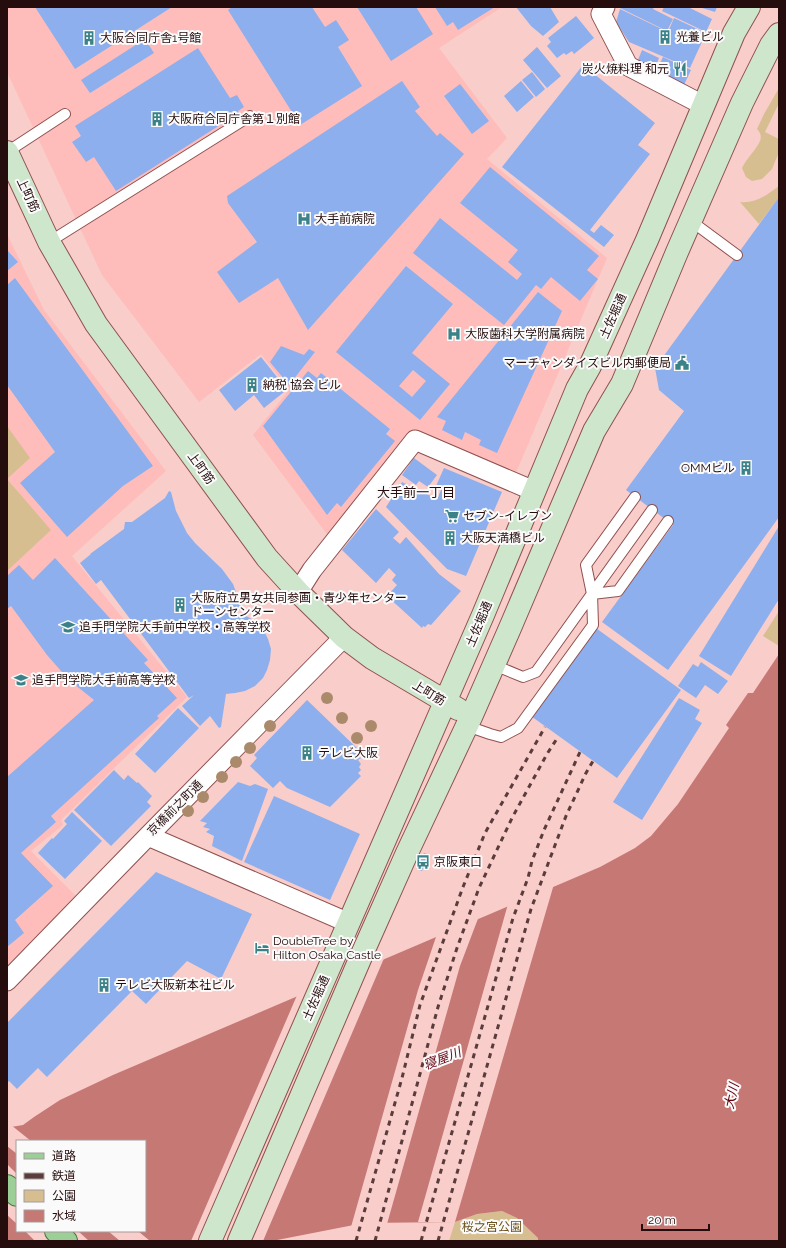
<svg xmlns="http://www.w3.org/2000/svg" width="786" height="1248" viewBox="0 0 786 1248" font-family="Raleway,'Noto Sans JP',sans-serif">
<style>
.built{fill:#febdba}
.green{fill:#d7be90}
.water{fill:#c67875;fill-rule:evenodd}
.pier{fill:#f9cdca}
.building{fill:#8dafed;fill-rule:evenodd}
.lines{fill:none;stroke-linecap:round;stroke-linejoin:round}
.lane-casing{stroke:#8f514f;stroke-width:12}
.street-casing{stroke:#8f514f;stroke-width:21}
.secondary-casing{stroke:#8f514f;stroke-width:24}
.primary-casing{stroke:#48753b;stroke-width:24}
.lane{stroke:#fff;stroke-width:10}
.street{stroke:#fff;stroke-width:19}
.secondary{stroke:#cee6cc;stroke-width:22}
.primary{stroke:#9cce98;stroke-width:22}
.rail{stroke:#593c3b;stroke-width:3;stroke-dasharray:5 5;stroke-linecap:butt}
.tree{fill:#ab8a6c}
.labels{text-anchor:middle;stroke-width:4;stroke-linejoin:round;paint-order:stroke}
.poi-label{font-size:12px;fill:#260d0d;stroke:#fafafa;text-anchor:start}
.street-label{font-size:12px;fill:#260d0d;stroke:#fafafa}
.park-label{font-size:12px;fill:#6c531f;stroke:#fafafa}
.neighbourhood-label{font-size:13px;fill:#260d0d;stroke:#fafafa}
.water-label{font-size:13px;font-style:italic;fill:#62000f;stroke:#fafafa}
</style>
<rect width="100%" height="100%" fill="#f9cdca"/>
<path class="built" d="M7 7H502L439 48 507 138 487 159 607 258 515 475 413 432 329 537 253 435 289 390 261 354 199 402 102 275 7 72Z
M7 234 44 310 166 471 72 556 187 697 61 820 63 825 31 851 76 896 7 967Z"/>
<path class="green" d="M779 88V103L765 132 779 139V152L772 169 762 179 752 181 746 177 742 168C746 159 756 150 760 141 762 136 760 132 757 129L764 114Z
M779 186V197L759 224 740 202C755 204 767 195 779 186Z
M7 426 30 458 7 479 51 530 7 571Z
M779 611V646L763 636Z
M502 1211 517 1218 538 1238V1241H449L455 1222 477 1214Z"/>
<path class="water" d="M779 654V1241H538V1238L517 1218 502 1211 477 1214 455 1222 364 1223 272 1241H7V1131L11 1127 23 1125 34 1117 60 1100 113 1075 600 867 635 848 651 836 678 804 729 728 726 725 748 693H753ZM17 1141H145V1231H17Z"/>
<path class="pier" d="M554 884 455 1222H418L508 904Z
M479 916 460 966 387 1224 364 1225 351 1227 418 990 437 934Z
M385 956 263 1241H191L298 993Z
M11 1125 31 1141H17V1154L7 1146V1128Z
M7 1164 17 1174V1224L7 1215Z
M25 1231H78L89 1241H35Z
M108 1231H138L150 1241H120Z"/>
<path class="building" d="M35 7H172L75 69Z
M232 7H312L325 27 336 20 349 40 338 47 362 86 300 125 228 10Z
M357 7H416L433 34 391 61Z
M435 7H495L458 30 453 22 447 26Z
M516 7H550L559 22 543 36 531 26Z
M618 7H654L653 9 673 19 667 31Z
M664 7H688L712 19 706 32 662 11Z
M699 7H717L715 12Z
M620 9 668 32 674 18 706 33 690 68 629 42 616 22Z
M576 16 594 38 574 54 572 51 566 55 564 53 557 58 547 46 551 42 548 38Z
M145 39 154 53 90 93 81 80Z
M537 47 561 76 547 88 523 60Z
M198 48 230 98 237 95 244 107 238 111 239 113 116 191 94 157 86 162 72 142 81 136 75 126Z
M642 50 659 58 653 72 636 65Z
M663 57 691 70 683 87 655 74Z
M583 65 655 123 638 145 650 154 590 230 594 233 601 225 614 235 604 247 502 167Z
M532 72 545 89 536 97 522 80Z
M402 81 420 107 415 111 437 136 440 133 464 154 308 330 278 278 239 303 217 272 257 242 228 203 227 196Z
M521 81 534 97 517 112 504 96Z
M460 84 489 121 472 134 444 96Z
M490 167 599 256 587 270 598 279 580 301 551 277 541 289 536 285 504 325 413 253 440 218 517 280 522 274 508 262 518 250 460 203Z
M779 197V517L668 670 602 622 673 525 626 490 684 411 659 390 655 368Z
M7 250 18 262 7 271Z
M406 266 453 304 412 353 450 384 420 420 336 352ZM413 370 426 381 412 397 399 386Z
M15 278 153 466 123 486 67 537 20 483 55 452 7 385V285Z
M538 292 562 311 497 453 479 445 481 440 465 432 462 440 442 430 446 421 437 417Z
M281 346 304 355 309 349 315 352 289 385 270 362Z
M261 357 277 377 273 379 284 392 264 408 254 395 235 411 219 390Z
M308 371 317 378 321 373 390 429 386 434 395 441 341 507 337 503 327 515 263 426Z
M414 458 437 475 428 487 419 481 416 485 402 475Z
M444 468 502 492 466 576 447 569 386 507 402 482 437 499 442 488 436 486Z
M169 491 171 492 176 511 187 533 195 543 222 569 233 584 239 600 242 610H238L237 614 246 616 255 621 263 629 268 639 271 649 270 660 267 670 263 678 255 686 245 691 235 693 226 694 221 727 219 728 210 716 200 726 182 706 194 695 189 698 101 580 96 584 80 563 91 554H90L124 529 125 522H132L165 498Z
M376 509 399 532 393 538 400 544 406 537 439 574 461 591 431 625 428 624 425 627 423 626 422 628 387 596 397 585 392 580 396 575 389 568 376 583 342 550Z
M779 526V599L731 676 699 656Z
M55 558 148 660 144 663 177 698 157 716 159 718 51 816 56 822 21 853 53 886 15 920 24 933 7 947V777L94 700 69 680 47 655 11 606 7 609V576L19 565 33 580Z
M589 623 681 690 617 778 524 711Z
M701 662 728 681 718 694 705 685 696 698 678 686 693 664 698 667Z
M679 698 700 710 695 719 702 723 642 820 613 802Z
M307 700 361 752 358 755 361 758 358 760 361 764 359 767 361 770 358 773 361 776 330 807 287 788 280 781 273 788 250 766 257 758 254 755Z
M178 708 199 728 155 773 135 754Z
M114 770 124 780 128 775 137 783 138 782 152 796 147 802 151 806 111 846 74 810Z
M238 782 250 786 255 784 268 789 242 861 212 846 214 836 206 832 210 829 203 827 207 823 200 821Z
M274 796 360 834 330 900 244 862Z
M72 812 102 841 65 879 38 853 52 838 53 839 67 824 64 821Z
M424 853 429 855 422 871 417 869Z
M156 872 252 914 221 979 187 961 146 1004 132 991 47 1077 38 1068 17 1089 9 1081 7 1083V1023Z"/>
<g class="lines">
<defs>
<path id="lane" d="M7 152 65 114
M691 221 737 255
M49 242 250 116
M592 594 618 591 668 521
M494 665 523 677 536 672 652 510
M467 726 490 734 501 737 518 728 593 625 592 594 586 565 635 497"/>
<path id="street" d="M605 7 601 14 628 66 703 105
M298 592 312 570 415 440 534 491
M148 836 349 923
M7 981 148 836 344 637"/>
<path id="secondary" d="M7 152 49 242 96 324 267 558 298 592 344 637 372 658 458 709
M210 1241 483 615 577 389 590 366 647 240 734 33 749 7
M239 1241 363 952 407 853 471 717 510 628 594 431 622 384 677 252 742 103 771 45 779 34"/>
<path id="primary" d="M7 1186 17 1195
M56 1231 66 1241"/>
</defs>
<use href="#lane" class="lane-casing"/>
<use href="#street" class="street-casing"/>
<use href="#secondary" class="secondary-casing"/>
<use href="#primary" class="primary-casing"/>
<use href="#lane" class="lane"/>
<use href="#street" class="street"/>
<use href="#secondary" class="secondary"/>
<use href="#primary" class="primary"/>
<path class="rail" d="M356 1241 402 1078 420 1005 463 887 485 833 545 727
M375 1241 438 1007 457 948 479 888 512 818 547 754 558 737
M421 1241 513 918 528 878 532 861 544 830 580 752
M438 1241 531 909 566 816 586 773 593 761"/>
</g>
<g class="tree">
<circle cx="327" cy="698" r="6"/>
<circle cx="342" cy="718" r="6"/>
<circle cx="270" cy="726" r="6"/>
<circle cx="371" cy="726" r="6"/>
<circle cx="357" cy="738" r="6"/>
<circle cx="250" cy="748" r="6"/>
<circle cx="236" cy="762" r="6"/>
<circle cx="222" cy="777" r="6"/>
<circle cx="203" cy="797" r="6"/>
<circle cx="188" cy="811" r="6"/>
</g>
<defs>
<symbol id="building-bare" viewBox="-9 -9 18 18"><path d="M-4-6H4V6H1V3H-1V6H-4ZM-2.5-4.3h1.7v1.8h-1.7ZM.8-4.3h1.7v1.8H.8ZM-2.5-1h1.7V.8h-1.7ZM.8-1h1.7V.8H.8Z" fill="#3a8288" stroke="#fafafa" stroke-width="2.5" paint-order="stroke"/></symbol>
<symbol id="restaurant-bare" viewBox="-9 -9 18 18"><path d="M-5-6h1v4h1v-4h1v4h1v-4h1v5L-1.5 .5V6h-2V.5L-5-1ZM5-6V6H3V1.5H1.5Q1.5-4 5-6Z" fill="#3a8288" stroke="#fafafa" stroke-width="2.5" paint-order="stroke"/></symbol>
<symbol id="hospital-bare" viewBox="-9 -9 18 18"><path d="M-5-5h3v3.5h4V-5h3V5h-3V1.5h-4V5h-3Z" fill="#3a8288" stroke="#fafafa" stroke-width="2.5" paint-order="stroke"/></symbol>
<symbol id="civic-bare" viewBox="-9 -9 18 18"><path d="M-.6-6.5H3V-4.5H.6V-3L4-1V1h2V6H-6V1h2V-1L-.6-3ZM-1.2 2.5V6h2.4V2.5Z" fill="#3a8288" stroke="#fafafa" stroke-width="2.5" paint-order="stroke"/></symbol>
<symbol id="supermarket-bare" viewBox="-9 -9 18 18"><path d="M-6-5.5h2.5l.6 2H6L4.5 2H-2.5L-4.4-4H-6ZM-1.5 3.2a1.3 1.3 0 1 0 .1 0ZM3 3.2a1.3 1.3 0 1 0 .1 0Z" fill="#3a8288" stroke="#fafafa" stroke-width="2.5" paint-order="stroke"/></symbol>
<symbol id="school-bare" viewBox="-9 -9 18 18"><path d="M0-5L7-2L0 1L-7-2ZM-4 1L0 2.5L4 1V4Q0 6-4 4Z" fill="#3a8288" stroke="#fafafa" stroke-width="2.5" paint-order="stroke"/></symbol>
<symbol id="bus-bare" viewBox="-9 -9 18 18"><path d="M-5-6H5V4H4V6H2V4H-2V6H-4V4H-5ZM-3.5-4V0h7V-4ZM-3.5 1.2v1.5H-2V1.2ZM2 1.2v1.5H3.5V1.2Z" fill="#3a8288" stroke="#fafafa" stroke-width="2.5" paint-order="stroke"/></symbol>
<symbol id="hotel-bare" viewBox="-9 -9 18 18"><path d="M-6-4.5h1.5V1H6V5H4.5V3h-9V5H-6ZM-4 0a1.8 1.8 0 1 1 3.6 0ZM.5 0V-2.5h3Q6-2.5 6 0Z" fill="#3a8288" stroke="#fafafa" stroke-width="2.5" paint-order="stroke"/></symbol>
</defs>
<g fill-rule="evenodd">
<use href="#building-bare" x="655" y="27" width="20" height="20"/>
<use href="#building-bare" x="79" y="28" width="20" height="20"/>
<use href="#restaurant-bare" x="670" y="59" width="20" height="20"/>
<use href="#building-bare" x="147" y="109" width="20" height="20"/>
<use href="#hospital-bare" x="294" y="209" width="20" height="20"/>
<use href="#hospital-bare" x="444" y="324" width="20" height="20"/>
<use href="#civic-bare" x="672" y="353" width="20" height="20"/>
<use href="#building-bare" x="242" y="375" width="20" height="20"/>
<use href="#building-bare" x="736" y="458" width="20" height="20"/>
<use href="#supermarket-bare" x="442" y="506" width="20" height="20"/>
<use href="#building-bare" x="440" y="528" width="20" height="20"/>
<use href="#building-bare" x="170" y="595" width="20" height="20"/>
<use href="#school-bare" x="58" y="617" width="20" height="20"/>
<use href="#school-bare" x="11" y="670" width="20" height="20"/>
<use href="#building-bare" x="297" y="743" width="20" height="20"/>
<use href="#bus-bare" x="413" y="852" width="20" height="20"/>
<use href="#hotel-bare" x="252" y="938" width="20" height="20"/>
<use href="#building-bare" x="94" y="975" width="20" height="20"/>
</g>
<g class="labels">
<g class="poi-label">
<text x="676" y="41">光養ビル</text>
<text x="100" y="42">大阪合同庁舎1号館</text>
<text x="669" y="73" text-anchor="end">炭火焼料理 和元</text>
<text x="168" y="123">大阪府合同庁舎第１別館</text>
<text x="315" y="223">大手前病院</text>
<text x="465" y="338">大阪歯科大学附属病院</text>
<text x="671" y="367" text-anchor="end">マーチャンダイズビル内郵便局</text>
<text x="263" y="389">納税 協会 ビル</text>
<text x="735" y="472" text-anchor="end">OMMビル</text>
<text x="463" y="520">セブン-イレブン</text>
<text x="461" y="542">大阪天満橋ビル</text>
<text x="191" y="602">大阪府立男女共同参画・青少年センター<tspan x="191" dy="14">ドーンセンター</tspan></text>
<text x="79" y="631">追手門学院大手前中学校・高等学校</text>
<text x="32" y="684">追手門学院大手前高等学校</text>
<text x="318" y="757">テレビ大阪</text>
<text x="434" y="866">京阪東口</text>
<text x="273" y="945">DoubleTree by<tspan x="273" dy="14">Hilton Osaka Castle</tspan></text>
<text x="115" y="989">テレビ大阪新本社ビル</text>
</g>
<g class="street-label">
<text transform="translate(28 195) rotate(65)" y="4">上町筋</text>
<text transform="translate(613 316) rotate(-66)" y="4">土佐堀通</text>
<text transform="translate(201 468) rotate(54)" y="4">上町筋</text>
<text transform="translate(479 624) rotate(-67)" y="4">土佐堀通</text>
<text transform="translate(429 693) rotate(31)" y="4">上町筋</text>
<text transform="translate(175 808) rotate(-45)" y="4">京橋前之町通</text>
<text transform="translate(316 998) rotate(-66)" y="4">土佐堀通</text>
</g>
<g class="park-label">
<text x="492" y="1231">桜之宮公園</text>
</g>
<g class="neighbourhood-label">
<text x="416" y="497">大手前一丁目</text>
</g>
<g class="water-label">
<text transform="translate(442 1058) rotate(-21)" y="5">寝屋川</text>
<text transform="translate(731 1096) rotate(-77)" y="5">大川</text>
</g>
</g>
<rect width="786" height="1248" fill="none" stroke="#260d0d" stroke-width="16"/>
<rect x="16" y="1140" width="130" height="92" fill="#fafafa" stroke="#a59b9b"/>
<rect x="24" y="1153" width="20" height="6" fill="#9cce98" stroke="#a59b9b"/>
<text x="52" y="1160" font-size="12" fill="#260d0d">道路</text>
<rect x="24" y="1173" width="20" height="6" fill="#593c3b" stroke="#a59b9b"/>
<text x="52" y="1180" font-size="12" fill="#260d0d">鉄道</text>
<rect x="24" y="1190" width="20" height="12" fill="#d7be90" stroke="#a59b9b"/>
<text x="52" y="1200" font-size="12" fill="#260d0d">公園</text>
<rect x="24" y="1210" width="20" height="12" fill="#c67875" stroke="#a59b9b"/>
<text x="52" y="1220" font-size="12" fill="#260d0d">水域</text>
<path d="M642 1224v6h67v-6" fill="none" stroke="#260d0d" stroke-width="2"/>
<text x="648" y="1224" font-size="12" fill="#260d0d" stroke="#fafafa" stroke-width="3" paint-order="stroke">20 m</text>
</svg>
